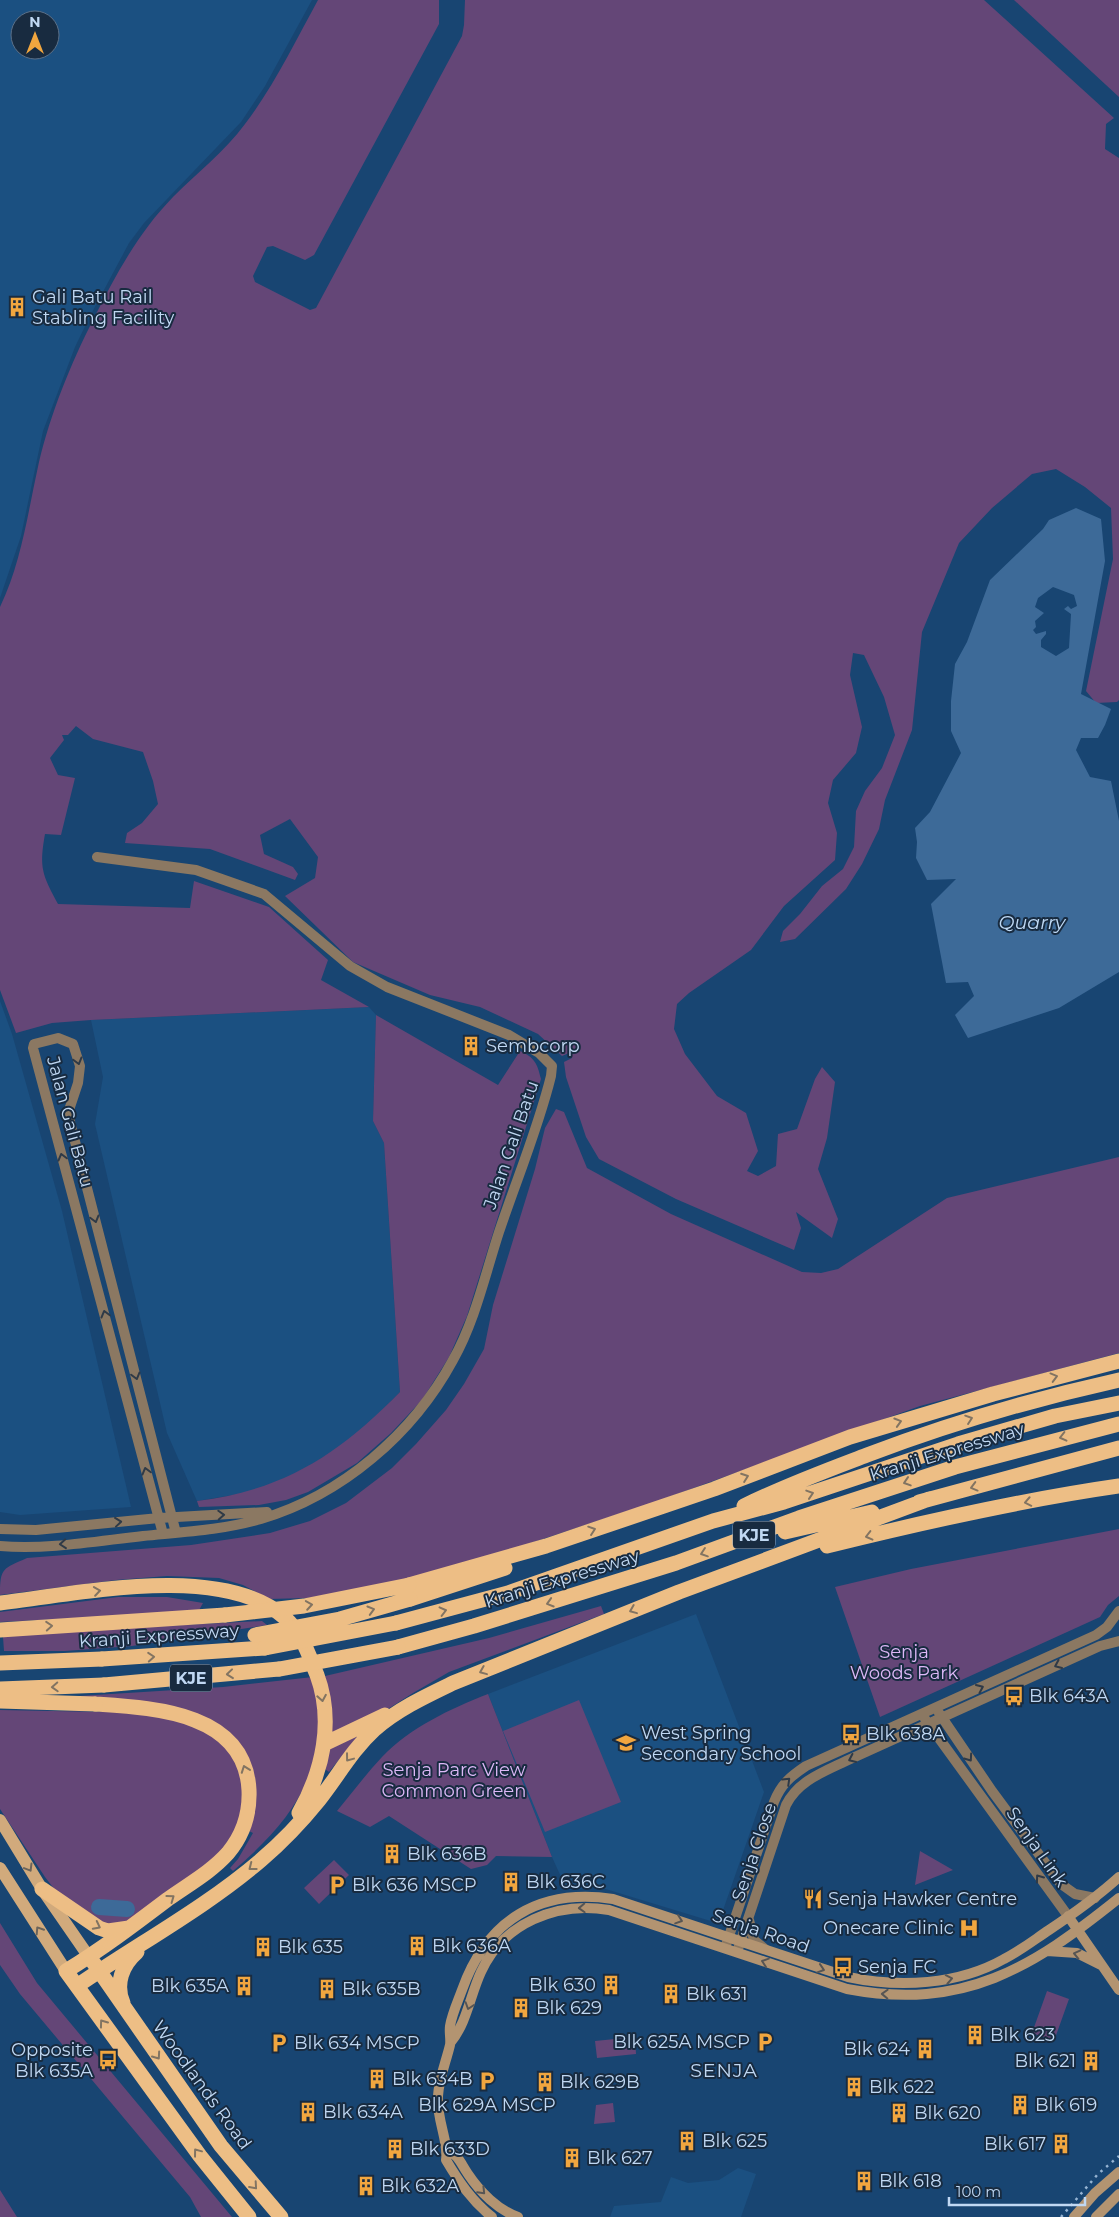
<svg xmlns="http://www.w3.org/2000/svg" width="1119" height="2217" viewBox="0 0 1119 2217" font-family="Montserrat,sans-serif">
<style>
.built{fill:#1b5081;fill-rule:evenodd}
.green{fill:#644677}
.water{fill:#3d6a98;fill-rule:evenodd}
.lines{fill:none;stroke-linecap:round;stroke-linejoin:round}
.river{stroke:#3d6a98;stroke-width:16}
.street{stroke:#8b7862;stroke-width:10}
.secondary{stroke:#b39471;stroke-width:10}
.primary{stroke:#d1aa7c;stroke-width:12}
.highway{stroke:#edbe85;stroke-width:15}
.rail{stroke:#96b4d3;stroke-width:2.5;stroke-dasharray:2.5 5;stroke-linecap:butt}
.highway-bridge{stroke:#edbe85;stroke-width:15}
.oneway{stroke:#2f3a47}
.oneway2{stroke:#827462}
.oneway3{stroke:#6b645b}
.oneway4{stroke:#565554}
.labels{text-anchor:middle;stroke-width:4;stroke-linejoin:round;paint-order:stroke}
.shield{fill:#182b40;stroke:#8ea4bd;stroke-width:1}
.shield-label{font-size:16px;font-weight:bold;fill:#c0d8f3}
.poi-label{font-size:18px;fill:#c0d8f3;stroke:#182b40;text-anchor:start}
.street-label{font-size:18px;fill:#c0d8f3;stroke:#182b40}
.park-label{font-size:18px;fill:#ddb8f7;stroke:#182b40}
.water-label{font-size:19px;font-style:italic;fill:#bfd9f5;stroke:#182b40}
.neighbourhood-label{font-size:19px;letter-spacing:1px;fill:#c0d8f3;stroke:#182b40}
</style>
<rect width="100%" height="100%" fill="#184572"/>
<path class="built" d="M0 0H312L265 86 241 122 144 223 129 243 89 318 75 347 43 431 21 536 0 598ZM20 20H50V50H20Z
M0 1001 12 1034 62 1211 131 1507 20 1515 0 1512Z
M369 1007 376 1015 373 1121 384 1143 400 1392 368 1425 340 1447 306 1468 273 1484 245 1493 197 1501 167 1433 95 1124 103 1077 91 1020Z
M696 1614 764 1792 720 1919 714 1922 599 1887 567 1890 552 1857 488 1694Z
M738 2168 756 2174 741 2217H610L614 2206 661 2202 671 2177 688 2183 719 2180Z"/>
<path class="green" d="M318 0H439V24L314 255 305 260 273 246 267 247 253 276 255 282 310 310 316 308 462 36 464 25 465 0H984L1114 118 1106 124 1105 149 1119 158V700L1117 702 1096 703 1086 691 1113 559 1111 508 1085 487 1056 469 1032 474 992 508 959 543 922 632 912 730 885 800 879 829 862 864 846 889 795 939 780 942 783 931 800 914 822 886 843 869 854 847 856 811 865 791 882 768 895 735 884 697 864 655 853 653 850 675 862 727 856 753 833 780 828 803 837 833 835 860 784 906 751 950 689 993 677 1004 674 1029 685 1054 717 1096 746 1113 758 1151 747 1171 758 1176 776 1166 778 1134 797 1129 815 1079 822 1067 835 1082 827 1138 818 1169 838 1219 832 1238 796 1212 801 1228 794 1250 676 1199 599 1159 586 1137 566 1077 564 1062 572 1058 569 1053 562 1056 538 1034 480 1007 430 995 353 962 285 896 315 878 318 857 290 819 260 835 264 854 293 867 298 874 295 880 210 849 125 843 127 833 142 823 158 804 153 781 143 752 93 739 76 726 68 735H62L64 740 50 758 58 775 75 778 61 835 45 834C39 868 42 874 58 904L190 908 194 881 269 907 328 960 321 980 369 1007 91 1020 52 1023 16 1033 0 990V607C22 561 28 511 39 462 50 415 71 363 93 320 115 276 138 233 173 197 197 173 225 151 245 124 274 86 295 42 318 0Z
M1014 0H1119V97Z
M376 1015 498 1085 520 1051C535 1058 537 1063 541 1079L467 1316 449 1357 422 1400 391 1433 357 1463 308 1492 286 1500 259 1505 199 1507 197 1501C285 1490 339 1454 400 1392L384 1143 373 1121Z
M556 1109 564 1112 587 1168 671 1214 802 1272 821 1273 838 1269 947 1198 1119 1157V1353L920 1406 655 1502 482 1559 401 1582 308 1598 269 1599 243 1585 219 1578 167 1576 116 1580 0 1595C0 1567 3 1569 27 1558L191 1545 270 1533 310 1521 346 1503 392 1468 416 1444 446 1410 464 1384 484 1349 493 1305 535 1169 545 1128Z
M1119 1529V1596L1108 1605 1100 1617 880 1717 835 1587 911 1569Z
M118 1597H167L203 1603 198 1612 0 1622V1612Z
M601 1606 604 1614 449 1672 413 1693 377 1716 358 1736 329 1772 325 1769 330 1702 325 1676 489 1638Z
M262 1621 267 1625 132 1646 65 1651H4L3 1637 65 1631Z
M313 1677C316 1689 317 1700 318 1712 323 1782 283 1828 233 1871L230 1868 238 1859 253 1833 239 1826 214 1860 123 1926H107L55 1890 45 1877 0 1809V1710L104 1712 79 1696 223 1687Z
M488 1694 552 1857 496 1856 487 1865 471 1869 389 1816 370 1827 337 1811C352 1793 366 1774 382 1757 411 1727 450 1709 488 1694Z
M579 1700 621 1802 545 1832 503 1731Z
M920 1851 953 1870 915 1885Z
M334 1860 349 1875 319 1904 304 1888Z
M0 1923 37 1983 232 2217H201L190 2197 20 1994 0 1965Z
M1047 1991 1069 1999 1054 2041 1032 2033Z
M635 2037 636 2054 597 2058 595 2041Z
M613 2103 615 2122 594 2124 596 2105Z
M0 2190 17 2217H0Z"/>
<path class="water" d="M1076 508 1101 519 1105 561 1081 694 1111 709 1105 725 1098 738H1081L1076 750 1090 777 1111 781 1119 821V972L1059 1008 968 1038 955 1015 974 996 968 982 946 983 931 904 956 879 927 880 916 858 917 842 915 828 930 812 961 753 951 731V701L955 664 967 642 990 580 1043 529 1049 520ZM1053 587 1074 595 1077 606 1071 609 1068 606 1064 609 1071 614 1069 648 1056 656 1041 647V640L1046 634V631L1036 634 1033 630 1036 627 1035 621 1044 613 1035 607 1038 598Z"/>
<g class="lines">
<path class="river" d="M99 1907 127 1909"/>
<path class="street" d="M0 1529 36 1530 159 1518 267 1512
M163 1534 33 1048 34 1044 58 1038 73 1044 80 1066 78 1083 70 1107V1122L176 1533
M0 1546C47 1550 97 1541 143 1536 183 1532 223 1530 261 1519 342 1495 413 1434 453 1360 475 1321 485 1275 499 1232 516 1181 538 1129 551 1076L552 1066 539 1053 509 1035 387 987 350 966 264 894 196 870 97 857
M939 1713 992 1791 1061 1884 1075 1894 1095 1898
M925 1719 1068 1916
M749 1920 754 1940 765 1949
M725 1948 774 1802C781 1784 791 1776 806 1766L1096 1635 1107 1627 1119 1611
M737 1952 786 1805C798 1781 823 1772 846 1761L1100 1646 1119 1641"/>
<path class="secondary" d="M1068 1916 1119 1990
M1047 1951 1077 1953 1101 1965
M451 2042C467 2022 470 1996 481 1972 503 1923 557 1901 609 1910L847 1989C964 2011 1032 1968 1119 1898
M448 2150C459 2156 461 2164 468 2174 480 2192 498 2210 518 2217
M492 2217C472 2201 459 2182 446 2160 449 2142 436 2118 438 2096 439 2078 446 2062 450 2045 451 2039 449 2032 450 2026 452 2014 458 2001 462 1990 487 1920 539 1888 613 1899L848 1977C899 1988 958 1985 1004 1959 1020 1951 1034 1940 1049 1930 1073 1914 1097 1897 1119 1877
M1074 2217 1095 2193 1119 2172
M1096 2217 1119 2194"/>
<path class="primary" d="M0 1820 42 1889 89 1957
M0 1868 66 1971"/>
<path class="highway" d="M919 1502 1119 1448
M744 1506C784 1486 825 1471 867 1455 949 1424 1033 1399 1119 1380
M785 1532 872 1512
M827 1546C924 1522 1021 1500 1119 1486
M409 1585 546 1546 714 1489 850 1437 993 1394 1119 1361
M410 1599 505 1568
M0 1603C76 1594 221 1562 284 1617 302 1633 308 1653 317 1675 334 1721 323 1771 299 1813
M396 1623 508 1593 713 1521 784 1502 958 1444 1055 1416 1119 1403
M0 1630 225 1615
M398 1647 474 1626 676 1563 799 1518 955 1467 1119 1424
M102 1659 265 1648
M104 1685 279 1669
M95 1704C154 1708 245 1712 249 1790 250 1813 243 1835 228 1853 211 1872 189 1884 168 1899 135 1924 102 1949 66 1971L200 2156 249 2217
M324 1744 385 1715
M42 1889 99 1928 108 1931 129 1928
M93 1962 221 2146 281 2217
M77 1986C138 1944 205 1908 261 1860 281 1843 302 1821 319 1800 338 1776 352 1750 375 1729 398 1709 426 1696 453 1683L679 1592 929 1499
M123 2003C115 1984 122 1965 137 1952"/>
<path class="rail" d="M1061 2217 1098 2174 1119 2156"/>
<path class="highway-bridge" d="M225 1615 304 1606 409 1585
M255 1635 340 1619 410 1599
M265 1648 396 1623
M0 1663 102 1659
M279 1669 398 1647
M0 1689 104 1685
M0 1701 95 1704"/>
</g>
<defs><path id="oneway-chevron" d="M-2-3.5L2.5 0L-2 3.5" fill="none" stroke-width="1.6" stroke-linecap="round" stroke-linejoin="round" transform="scale(1.25)"/></defs>
<g class="oneway">
<use href="#oneway-chevron" transform="translate(78 1061) rotate(75)"/>
<use href="#oneway-chevron" transform="translate(62 1157) rotate(-105)"/>
<use href="#oneway-chevron" transform="translate(95 1219) rotate(75)"/>
<use href="#oneway-chevron" transform="translate(105 1314) rotate(-105)"/>
<use href="#oneway-chevron" transform="translate(136 1376) rotate(75)"/>
<use href="#oneway-chevron" transform="translate(146 1471) rotate(-105)"/>
<use href="#oneway-chevron" transform="translate(221 1515) rotate(-3)"/>
<use href="#oneway-chevron" transform="translate(118 1522) rotate(-6)"/>
<use href="#oneway-chevron" transform="translate(63 1544) rotate(175)"/>
<use href="#oneway-chevron" transform="translate(1058 1665) rotate(156)"/>
<use href="#oneway-chevron" transform="translate(980 1688) rotate(-24)"/>
<use href="#oneway-chevron" transform="translate(969 1758) rotate(55)"/>
<use href="#oneway-chevron" transform="translate(852 1759) rotate(155)"/>
<use href="#oneway-chevron" transform="translate(787 1781) rotate(-44)"/>
<use href="#oneway-chevron" transform="translate(1039 1878) rotate(-126)"/>
</g>
<g class="oneway2">
<use href="#oneway-chevron" transform="translate(1054 1377) rotate(-15)"/>
<use href="#oneway-chevron" transform="translate(969 1419) rotate(-19)"/>
<use href="#oneway-chevron" transform="translate(898 1422) rotate(-17)"/>
<use href="#oneway-chevron" transform="translate(1063 1437) rotate(166)"/>
<use href="#oneway-chevron" transform="translate(745 1477) rotate(-20)"/>
<use href="#oneway-chevron" transform="translate(907 1482) rotate(162)"/>
<use href="#oneway-chevron" transform="translate(974 1487) rotate(165)"/>
<use href="#oneway-chevron" transform="translate(810 1494) rotate(-18)"/>
<use href="#oneway-chevron" transform="translate(1028 1502) rotate(169)"/>
<use href="#oneway-chevron" transform="translate(592 1530) rotate(-19)"/>
<use href="#oneway-chevron" transform="translate(869 1536) rotate(166)"/>
<use href="#oneway-chevron" transform="translate(704 1553) rotate(161)"/>
<use href="#oneway-chevron" transform="translate(97 1591) rotate(-8)"/>
<use href="#oneway-chevron" transform="translate(550 1603) rotate(163)"/>
<use href="#oneway-chevron" transform="translate(309 1605) rotate(-9)"/>
<use href="#oneway-chevron" transform="translate(371 1610) rotate(-16)"/>
<use href="#oneway-chevron" transform="translate(633 1610) rotate(158)"/>
<use href="#oneway-chevron" transform="translate(443 1611) rotate(-14)"/>
<use href="#oneway-chevron" transform="translate(49 1626) rotate(-4)"/>
<use href="#oneway-chevron" transform="translate(151 1657) rotate(-4)"/>
<use href="#oneway-chevron" transform="translate(483 1671) rotate(158)"/>
<use href="#oneway-chevron" transform="translate(230 1674) rotate(174)"/>
<use href="#oneway-chevron" transform="translate(55 1687) rotate(177)"/>
<use href="#oneway-chevron" transform="translate(322 1698) rotate(80)"/>
<use href="#oneway-chevron" transform="translate(349 1758) rotate(127)"/>
<use href="#oneway-chevron" transform="translate(245 1769) rotate(-110)"/>
<use href="#oneway-chevron" transform="translate(252 1867) rotate(142)"/>
<use href="#oneway-chevron" transform="translate(171 1898) rotate(-36)"/>
<use href="#oneway-chevron" transform="translate(97 1926) rotate(27)"/>
<use href="#oneway-chevron" transform="translate(103 2023) rotate(-126)"/>
<use href="#oneway-chevron" transform="translate(157 2056) rotate(55)"/>
<use href="#oneway-chevron" transform="translate(197 2152) rotate(-127)"/>
<use href="#oneway-chevron" transform="translate(254 2186) rotate(49)"/>
</g>
<g class="oneway3">
<use href="#oneway-chevron" transform="translate(29 1868) rotate(59)"/>
<use href="#oneway-chevron" transform="translate(39 1930) rotate(-123)"/>
</g>
<g class="oneway4">
<use href="#oneway-chevron" transform="translate(582 1908) rotate(178)"/>
<use href="#oneway-chevron" transform="translate(679 1920) rotate(19)"/>
<use href="#oneway-chevron" transform="translate(1077 1954) rotate(-167)"/>
<use href="#oneway-chevron" transform="translate(765 1962) rotate(-161)"/>
<use href="#oneway-chevron" transform="translate(821 1969) rotate(18)"/>
<use href="#oneway-chevron" transform="translate(949 1979) rotate(-11)"/>
<use href="#oneway-chevron" transform="translate(885 1994) rotate(-178)"/>
<use href="#oneway-chevron" transform="translate(469 2006) rotate(108)"/>
<use href="#oneway-chevron" transform="translate(482 2191) rotate(46)"/>
</g>
<defs>
<symbol id="building-bare" viewBox="-9 -9 18 18"><path d="M-4-6H4V6H1V3H-1V6H-4ZM-2.5-4.3h1.7v1.8h-1.7ZM.8-4.3h1.7v1.8H.8ZM-2.5-1h1.7V.8h-1.7ZM.8-1h1.7V.8H.8Z" fill="#f1a63f" stroke="#182b40" stroke-width="2.5" paint-order="stroke"/></symbol>
<symbol id="bus-bare" viewBox="-9 -9 18 18"><path d="M-5-6H5V4H4V6H2V4H-2V6H-4V4H-5ZM-3.5-4V0h7V-4ZM-3.5 1.2v1.5H-2V1.2ZM2 1.2v1.5H3.5V1.2Z" fill="#f1a63f" stroke="#182b40" stroke-width="2.5" paint-order="stroke"/></symbol>
<symbol id="school-bare" viewBox="-9 -9 18 18"><path d="M0-5L7-2L0 1L-7-2ZM-4 1L0 2.5L4 1V4Q0 6-4 4Z" fill="#f1a63f" stroke="#182b40" stroke-width="2.5" paint-order="stroke"/></symbol>
<symbol id="parking-bare" viewBox="-9 -9 18 18"><path d="M-3.5-5.5H1a3.5 3.5 0 0 1 0 7H-1V5.5H-3.5ZM-1-3.4V-.6H.8a1.4 1.4 0 0 0 0-2.8Z" fill="#f1a63f" stroke="#182b40" stroke-width="2.5" paint-order="stroke"/></symbol>
<symbol id="restaurant-bare" viewBox="-9 -9 18 18"><path d="M-5-6h1v4h1v-4h1v4h1v-4h1v5L-1.5 .5V6h-2V.5L-5-1ZM5-6V6H3V1.5H1.5Q1.5-4 5-6Z" fill="#f1a63f" stroke="#182b40" stroke-width="2.5" paint-order="stroke"/></symbol>
<symbol id="hospital-bare" viewBox="-9 -9 18 18"><path d="M-5-5h3v3.5h4V-5h3V5h-3V1.5h-4V5h-3Z" fill="#f1a63f" stroke="#182b40" stroke-width="2.5" paint-order="stroke"/></symbol>
</defs>
<g fill-rule="evenodd">
<use href="#building-bare" x="3" y="293" width="28" height="28"/>
<use href="#building-bare" x="457" y="1032" width="28" height="28"/>
<use href="#bus-bare" x="1000" y="1682" width="28" height="28"/>
<use href="#bus-bare" x="837" y="1720" width="28" height="28"/>
<use href="#school-bare" x="612" y="1729" width="28" height="28"/>
<use href="#building-bare" x="378" y="1840" width="28" height="28"/>
<use href="#building-bare" x="497" y="1868" width="28" height="28"/>
<use href="#parking-bare" x="323" y="1871" width="28" height="28"/>
<use href="#restaurant-bare" x="799" y="1885" width="28" height="28"/>
<use href="#hospital-bare" x="955" y="1914" width="28" height="28"/>
<use href="#building-bare" x="403" y="1932" width="28" height="28"/>
<use href="#building-bare" x="249" y="1933" width="28" height="28"/>
<use href="#bus-bare" x="829" y="1953" width="28" height="28"/>
<use href="#building-bare" x="597" y="1971" width="28" height="28"/>
<use href="#building-bare" x="230" y="1972" width="28" height="28"/>
<use href="#building-bare" x="313" y="1975" width="28" height="28"/>
<use href="#building-bare" x="657" y="1980" width="28" height="28"/>
<use href="#building-bare" x="507" y="1994" width="28" height="28"/>
<use href="#building-bare" x="961" y="2021" width="28" height="28"/>
<use href="#parking-bare" x="751" y="2028" width="28" height="28"/>
<use href="#parking-bare" x="265" y="2029" width="28" height="28"/>
<use href="#building-bare" x="911" y="2035" width="28" height="28"/>
<use href="#bus-bare" x="94" y="2046" width="28" height="28"/>
<use href="#building-bare" x="1077" y="2047" width="28" height="28"/>
<use href="#building-bare" x="363" y="2065" width="28" height="28"/>
<use href="#parking-bare" x="473" y="2067" width="28" height="28"/>
<use href="#building-bare" x="531" y="2068" width="28" height="28"/>
<use href="#building-bare" x="840" y="2073" width="28" height="28"/>
<use href="#building-bare" x="1006" y="2091" width="28" height="28"/>
<use href="#building-bare" x="294" y="2098" width="28" height="28"/>
<use href="#building-bare" x="885" y="2099" width="28" height="28"/>
<use href="#building-bare" x="673" y="2127" width="28" height="28"/>
<use href="#building-bare" x="1047" y="2130" width="28" height="28"/>
<use href="#building-bare" x="381" y="2135" width="28" height="28"/>
<use href="#building-bare" x="558" y="2144" width="28" height="28"/>
<use href="#building-bare" x="850" y="2167" width="28" height="28"/>
<use href="#building-bare" x="352" y="2172" width="28" height="28"/>
</g>
<g class="labels">
<g class="shield">
<rect x="733" y="1521.5" width="42" height="27" rx="4"/>
<rect x="170" y="1664.5" width="42" height="27" rx="4"/>
</g>
<g class="shield-label">
<text x="754" y="1541">KJE</text>
<text x="191" y="1684">KJE</text>
</g>
<g class="poi-label">
<text x="32" y="303">Gali Batu Rail<tspan x="32" dy="21">Stabling Facility</tspan></text>
<text x="486" y="1052">Sembcorp</text>
<text x="1029" y="1702">Blk 643A</text>
<text x="641" y="1739">West Spring<tspan x="641" dy="21">Secondary School</tspan></text>
<text x="866" y="1740">Blk 638A</text>
<text x="407" y="1860">Blk 636B</text>
<text x="526" y="1888">Blk 636C</text>
<text x="352" y="1891">Blk 636 MSCP</text>
<text x="828" y="1905">Senja Hawker Centre</text>
<text x="954" y="1934" text-anchor="end">Onecare Clinic</text>
<text x="432" y="1952">Blk 636A</text>
<text x="278" y="1953">Blk 635</text>
<text x="858" y="1973">Senja FC</text>
<text x="596" y="1991" text-anchor="end">Blk 630</text>
<text x="229" y="1992" text-anchor="end">Blk 635A</text>
<text x="342" y="1995">Blk 635B</text>
<text x="686" y="2000">Blk 631</text>
<text x="536" y="2014">Blk 629</text>
<text x="990" y="2041">Blk 623</text>
<text x="750" y="2048" text-anchor="end">Blk 625A MSCP</text>
<text x="294" y="2049">Blk 634 MSCP</text>
<text x="910" y="2055" text-anchor="end">Blk 624</text>
<text x="93" y="2056" text-anchor="end">Opposite<tspan x="93" dy="21">Blk 635A</tspan></text>
<text x="1076" y="2067" text-anchor="end">Blk 621</text>
<text x="392" y="2085">Blk 634B</text>
<text x="560" y="2088">Blk 629B</text>
<text x="869" y="2093">Blk 622</text>
<text x="487" y="2111" text-anchor="middle">Blk 629A MSCP</text>
<text x="1035" y="2111">Blk 619</text>
<text x="323" y="2118">Blk 634A</text>
<text x="914" y="2119">Blk 620</text>
<text x="702" y="2147">Blk 625</text>
<text x="1046" y="2150" text-anchor="end">Blk 617</text>
<text x="410" y="2155">Blk 633D</text>
<text x="587" y="2164">Blk 627</text>
<text x="879" y="2187">Blk 618</text>
<text x="381" y="2192">Blk 632A</text>
</g>
<g class="street-label">
<text transform="translate(70 1122) rotate(75)" y="6">Jalan Gali Batu</text>
<text transform="translate(511 1145) rotate(-71)" y="6">Jalan Gali Batu</text>
<text transform="translate(947 1452) rotate(-17)" y="6">Kranji Expressway</text>
<text transform="translate(562 1579) rotate(-17)" y="6">Kranji Expressway</text>
<text transform="translate(159 1636) rotate(-4)" y="6">Kranji Expressway</text>
<text transform="translate(1037 1847) rotate(55)" y="6">Senja Link</text>
<text transform="translate(754 1852) rotate(-71)" y="6">Senja Close</text>
<text transform="translate(761 1931) rotate(19)" y="6">Senja Road</text>
<text transform="translate(202 2085) rotate(54)" y="6">Woodlands Road</text>
</g>
<g class="park-label">
<text x="904" y="1658">Senja<tspan x="904" dy="21">Woods Park</tspan></text>
<text x="454" y="1776">Senja Parc View<tspan x="454" dy="21">Common Green</tspan></text>
</g>
<g class="water-label">
<text x="1032" y="929">Quarry</text>
</g>
<g class="neighbourhood-label">
<text x="724" y="2077">SENJA</text>
</g>
</g>
<g transform="translate(35 35)"><circle r="24" fill="#182b40" stroke="#5b7088"/>
<path d="M0-4L9 19L0 12L-9 19Z" fill="#f1a63f"/>
<text y="-8" font-size="14" font-weight="bold" text-anchor="middle" fill="#c0d8f3">N</text>
</g>
<path d="M949 2197v8h136v-8" fill="none" stroke="#c0d8f3" stroke-width="2.5"/>
<text x="956" y="2197" font-size="15" fill="#c0d8f3" stroke="#182b40" stroke-width="4" paint-order="stroke">100 m</text>
</svg>
